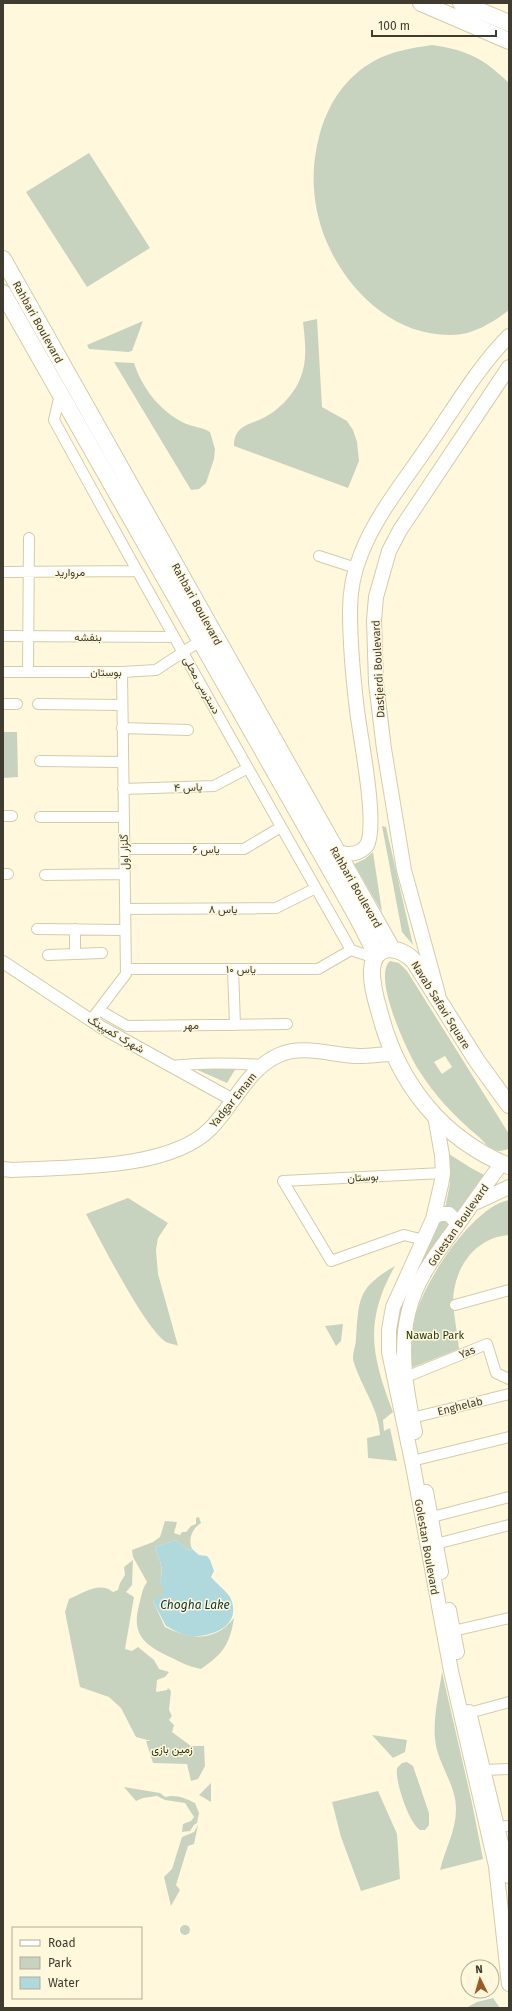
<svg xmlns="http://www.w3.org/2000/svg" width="512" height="2011" viewBox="0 0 512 2011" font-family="'Fira Sans',Vazirmatn,sans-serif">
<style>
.green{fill:#c8d3bf;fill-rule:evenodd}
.water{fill:#afd9dd}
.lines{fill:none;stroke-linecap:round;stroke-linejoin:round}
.minor-casing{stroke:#d3ccaa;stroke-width:12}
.tertiary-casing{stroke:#d3ccaa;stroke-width:14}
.secondary-casing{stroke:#d3ccaa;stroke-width:16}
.primary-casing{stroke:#d3ccaa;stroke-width:18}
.trunk-casing{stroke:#d3ccaa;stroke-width:18}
.minor{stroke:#fff;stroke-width:10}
.tertiary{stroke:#fff;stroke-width:12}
.secondary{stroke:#fff;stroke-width:14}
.primary{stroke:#fff;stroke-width:16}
.trunk{stroke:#fff;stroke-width:16}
.labels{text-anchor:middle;stroke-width:3;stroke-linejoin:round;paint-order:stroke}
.street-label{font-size:11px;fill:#3f3c2f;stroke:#fff8dd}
.park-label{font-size:11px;fill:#1e3405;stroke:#fff8dd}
.water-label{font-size:12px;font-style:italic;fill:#053033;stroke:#fff8dd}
</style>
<rect width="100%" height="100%" fill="#fff8dd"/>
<path class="green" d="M432 45C467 50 483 58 509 83V310C492 323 473 335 451 335 382 336 327 270 316 206 312 182 313 160 319 137 327 105 345 77 374 61 392 51 412 48 432 45Z
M89 153 150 248 87 287 26 192Z
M317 319 322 407 347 421 353 430 357 442 359 461 348 488 234 446C234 425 250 425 265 417 279 410 294 394 300 379 308 360 305 341 303 322Z
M143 321 132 351 128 352 89 349 87 345Z
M114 362 134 363C142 388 160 411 184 423 193 427 202 427 210 432L215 449 214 459 206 483 199 489 191 490Z
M3 732H17L18 777 3 778Z
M382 826 386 827 413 945 402 932Z
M373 852 382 912 354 864 365 859Z
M390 961 399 963 407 971 509 1134 508 1149C503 1151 498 1152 493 1149 488 1147 483 1141 479 1137 456 1118 434 1095 418 1069 407 1051 372 977 390 961ZM445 1056 452 1067 442 1074 434 1062Z
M193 1068H236L227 1083Z
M449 1154 471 1168 488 1177 456 1213 452 1207 445 1208 450 1184Z
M128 1198 168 1223 158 1238 156 1250 158 1274 178 1346C175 1344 170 1344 166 1342 145 1329 100 1239 86 1214Z
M509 1200V1235C479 1237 458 1262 454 1291 451 1305 458 1334 459 1349L411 1368C410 1352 411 1333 415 1317 424 1282 472 1207 509 1200Z
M440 1220H446L450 1225 401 1326 395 1325 398 1306Z
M395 1266C364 1321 371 1355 393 1412L383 1420 384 1431 390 1428 397 1461 368 1458 367 1438 380 1435C379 1409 362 1388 354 1363 351 1356 356 1346 356 1339 359 1299 357 1288 395 1266Z
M343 1324 341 1341 336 1346 325 1326Z
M199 1517 201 1523C192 1529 188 1539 192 1549L187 1550 176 1540 155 1547C158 1558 165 1568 160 1579L165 1594 153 1601 165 1627C191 1640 215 1642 234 1618 230 1644 223 1654 201 1669 190 1667 180 1662 170 1657 145 1645 131 1635 139 1605 142 1595 141 1591 147 1582L133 1557 132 1550 153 1542 160 1537 165 1521 177 1522 174 1533 180 1535 182 1532H186L191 1526 196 1524V1518Z
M133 1560 132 1585 126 1592 134 1597 125 1649 132 1651 138 1647 154 1660 159 1669 169 1672 165 1677 157 1680 156 1692 167 1690 168 1688 171 1691 169 1710 172 1716 169 1720 174 1725 172 1732 191 1746H204L205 1766 198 1779 191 1781 187 1764 153 1763 146 1741H151L136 1737 121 1708 109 1697 80 1687 65 1612 69 1599C83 1593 100 1581 113 1592L118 1590 120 1583 125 1575 124 1567Z
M442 1672 472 1803 483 1859 440 1870C445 1849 456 1831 456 1809 456 1784 437 1763 435 1739 433 1717 439 1693 442 1672Z
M372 1735 407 1740 405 1752 393 1758Z
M407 1762 413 1766 429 1813V1825L425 1830H420C409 1823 395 1782 397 1768L402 1763Z
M211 1783V1802L199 1795Z
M124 1787 160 1793 165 1797C176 1794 185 1798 195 1803L199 1813 197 1823 194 1825 190 1831 182 1832 183 1824 191 1821 194 1817 185 1803 165 1800 157 1796 143 1798 136 1801Z
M378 1791 397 1834 400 1879 361 1891 341 1837 332 1802Z
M198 1825 194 1844 188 1846 176 1885 180 1890 171 1906 164 1877 172 1869 182 1837 194 1832Z
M180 1930a5 5 0 1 1 10 0a5 5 0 1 1-10 0Z
M493 1998 500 2008H466L477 2002Z"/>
<path class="water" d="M176 1540 187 1550 192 1549 199 1555 207 1556 210 1560 214 1571 211 1577C215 1582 227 1592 230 1597 243 1624 215 1637 192 1636 183 1636 174 1630 166 1626L153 1601 164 1593 160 1579C165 1568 158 1558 155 1547Z"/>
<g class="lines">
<defs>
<path id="minor" d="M60 394 54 420C151 598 251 774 351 950L375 958
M319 556 356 568
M3 572 136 571
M3 636 174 637
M3 672H122L156 670 200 641
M28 672 29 538
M3 704H17
M38 704 122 705
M122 728 188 730
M40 761 123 762
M123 789 214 786 248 768
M3 816H12
M40 817H124
M124 849H244L281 827
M3 874H8
M45 875 125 874
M125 909 276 908 316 888
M37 929 125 930
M75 929V954
M48 955 102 953
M126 969H318L351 950
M233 969 235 1025
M99 1010 127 1026 287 1024
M91 1020 126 974 122 672
M172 1066C202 1062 232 1063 262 1065
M424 1240 404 1235 331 1261 283 1181 443 1173
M455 1305 509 1290
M406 1377 487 1344 496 1373 509 1379
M412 1418 509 1394
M420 1459 509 1437
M432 1517 509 1497
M436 1544 509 1525
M453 1631 509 1618
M469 1713 509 1702
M483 1770 509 1769
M497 1827 509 1826"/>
<path id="tertiary" d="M3 962 101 1027 233 1100"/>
<path id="secondary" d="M337 852C347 855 360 855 367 845 378 824 360 736 357 710 353 677 350 642 350 610 350 591 354 571 361 554 376 515 405 480 428 446 454 409 477 368 509 336
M438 994 404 870 384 749 376 683 374 620 376 597 389 551 400 530 509 367
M435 1116 442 1155 443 1173 441 1185 433 1219 393 1307 389 1330V1352L413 1466 451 1671 496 1866 509 1984
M3 1169 12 1170C68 1167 169 1170 210 1129 234 1105 247 1069 279 1055 304 1044 334 1056 360 1056 371 1056 382 1054 393 1054
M477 1202 509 1187
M434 1217 440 1214H449L458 1224
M415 1432C407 1395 399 1352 408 1314 415 1281 436 1254 456 1227 471 1206 486 1184 502 1163
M426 1492 441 1572
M449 1610 457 1652
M469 1712 509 1876"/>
<path id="primary" d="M3 259 392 949
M3 293 356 915 371 944 375 958
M509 1105 477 1061 414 961C400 946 374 942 372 969 371 984 376 1000 380 1014 398 1083 442 1139 509 1166"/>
<path id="trunk" d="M421 3 509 41
M461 3 509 23"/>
</defs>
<use href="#minor" class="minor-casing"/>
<use href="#tertiary" class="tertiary-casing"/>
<use href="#secondary" class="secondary-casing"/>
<use href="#primary" class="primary-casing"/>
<use href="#trunk" class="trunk-casing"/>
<use href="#minor" class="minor"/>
<use href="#tertiary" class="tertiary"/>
<use href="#secondary" class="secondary"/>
<use href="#primary" class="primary"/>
<use href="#trunk" class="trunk"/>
</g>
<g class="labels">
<g class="street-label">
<text transform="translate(38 322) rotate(61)" y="4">Rahbari Boulevard</text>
<text x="70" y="576">مروارید</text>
<text transform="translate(197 604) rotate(61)" y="4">Rahbari Boulevard</text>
<text x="88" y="641">بنفشه</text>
<text transform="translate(378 669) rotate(-93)" y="4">Dastjerdi Boulevard</text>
<text x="106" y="676">بوستان</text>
<text transform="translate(202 685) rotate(61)" y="4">دسترسی محلی</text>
<text transform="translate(188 787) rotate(-2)" y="4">یاس ۴</text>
<text x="206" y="853">یاس ۶</text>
<text transform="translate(124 852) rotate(-91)" y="4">گلزار اول</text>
<text transform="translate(356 887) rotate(60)" y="4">Rahbari Boulevard</text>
<text x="223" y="913">یاس ۸</text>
<text x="241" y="973">یاس ۱۰</text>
<text transform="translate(441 1005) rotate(58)" y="4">Navab Safavi Square</text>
<text x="191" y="1029">مهر</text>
<text transform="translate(116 1034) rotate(30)" y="4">شهرک کمپینگ</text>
<text transform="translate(233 1100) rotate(-51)" y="4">Yadgar Emam</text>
<text transform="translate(363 1177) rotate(-3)" y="4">بوستان</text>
<text transform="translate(458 1225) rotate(-55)" y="4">Golestan Boulevard</text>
<text transform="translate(467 1352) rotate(-22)" y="4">Yas</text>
<text transform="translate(460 1406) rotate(-14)" y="4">Enghelab</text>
<text transform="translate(427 1547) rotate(80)" y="4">Golestan Boulevard</text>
</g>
<g class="park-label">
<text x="435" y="1339">Nawab Park</text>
<text x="172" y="1753">زمین بازی</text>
</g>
<g class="water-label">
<text x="195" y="1609">Chogha Lake</text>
</g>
</g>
<rect width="512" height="2011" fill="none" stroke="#3f3c2f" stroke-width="8"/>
<rect x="12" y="1927" width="130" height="72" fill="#fff8dd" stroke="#b2ad97"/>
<rect x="20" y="1940" width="20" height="6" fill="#ffffff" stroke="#b2ad97"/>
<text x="48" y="1947" font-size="12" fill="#3f3c2f">Road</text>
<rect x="20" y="1957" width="20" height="12" fill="#c8d3bf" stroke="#b2ad97"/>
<text x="48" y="1967" font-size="12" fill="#3f3c2f">Park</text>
<rect x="20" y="1977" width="20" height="12" fill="#afd9dd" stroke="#b2ad97"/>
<text x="48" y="1987" font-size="12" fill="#3f3c2f">Water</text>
<g transform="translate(480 1979) rotate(355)"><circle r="19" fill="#fff8dd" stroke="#b2ad97"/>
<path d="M0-3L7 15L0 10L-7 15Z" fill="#9c5b26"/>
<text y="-6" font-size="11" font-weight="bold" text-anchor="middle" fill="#3f3c2f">N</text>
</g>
<path d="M372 30v6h124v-6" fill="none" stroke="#3f3c2f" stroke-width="2"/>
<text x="378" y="30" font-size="12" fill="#3f3c2f" stroke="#fff8dd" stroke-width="3" paint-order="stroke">100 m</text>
</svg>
